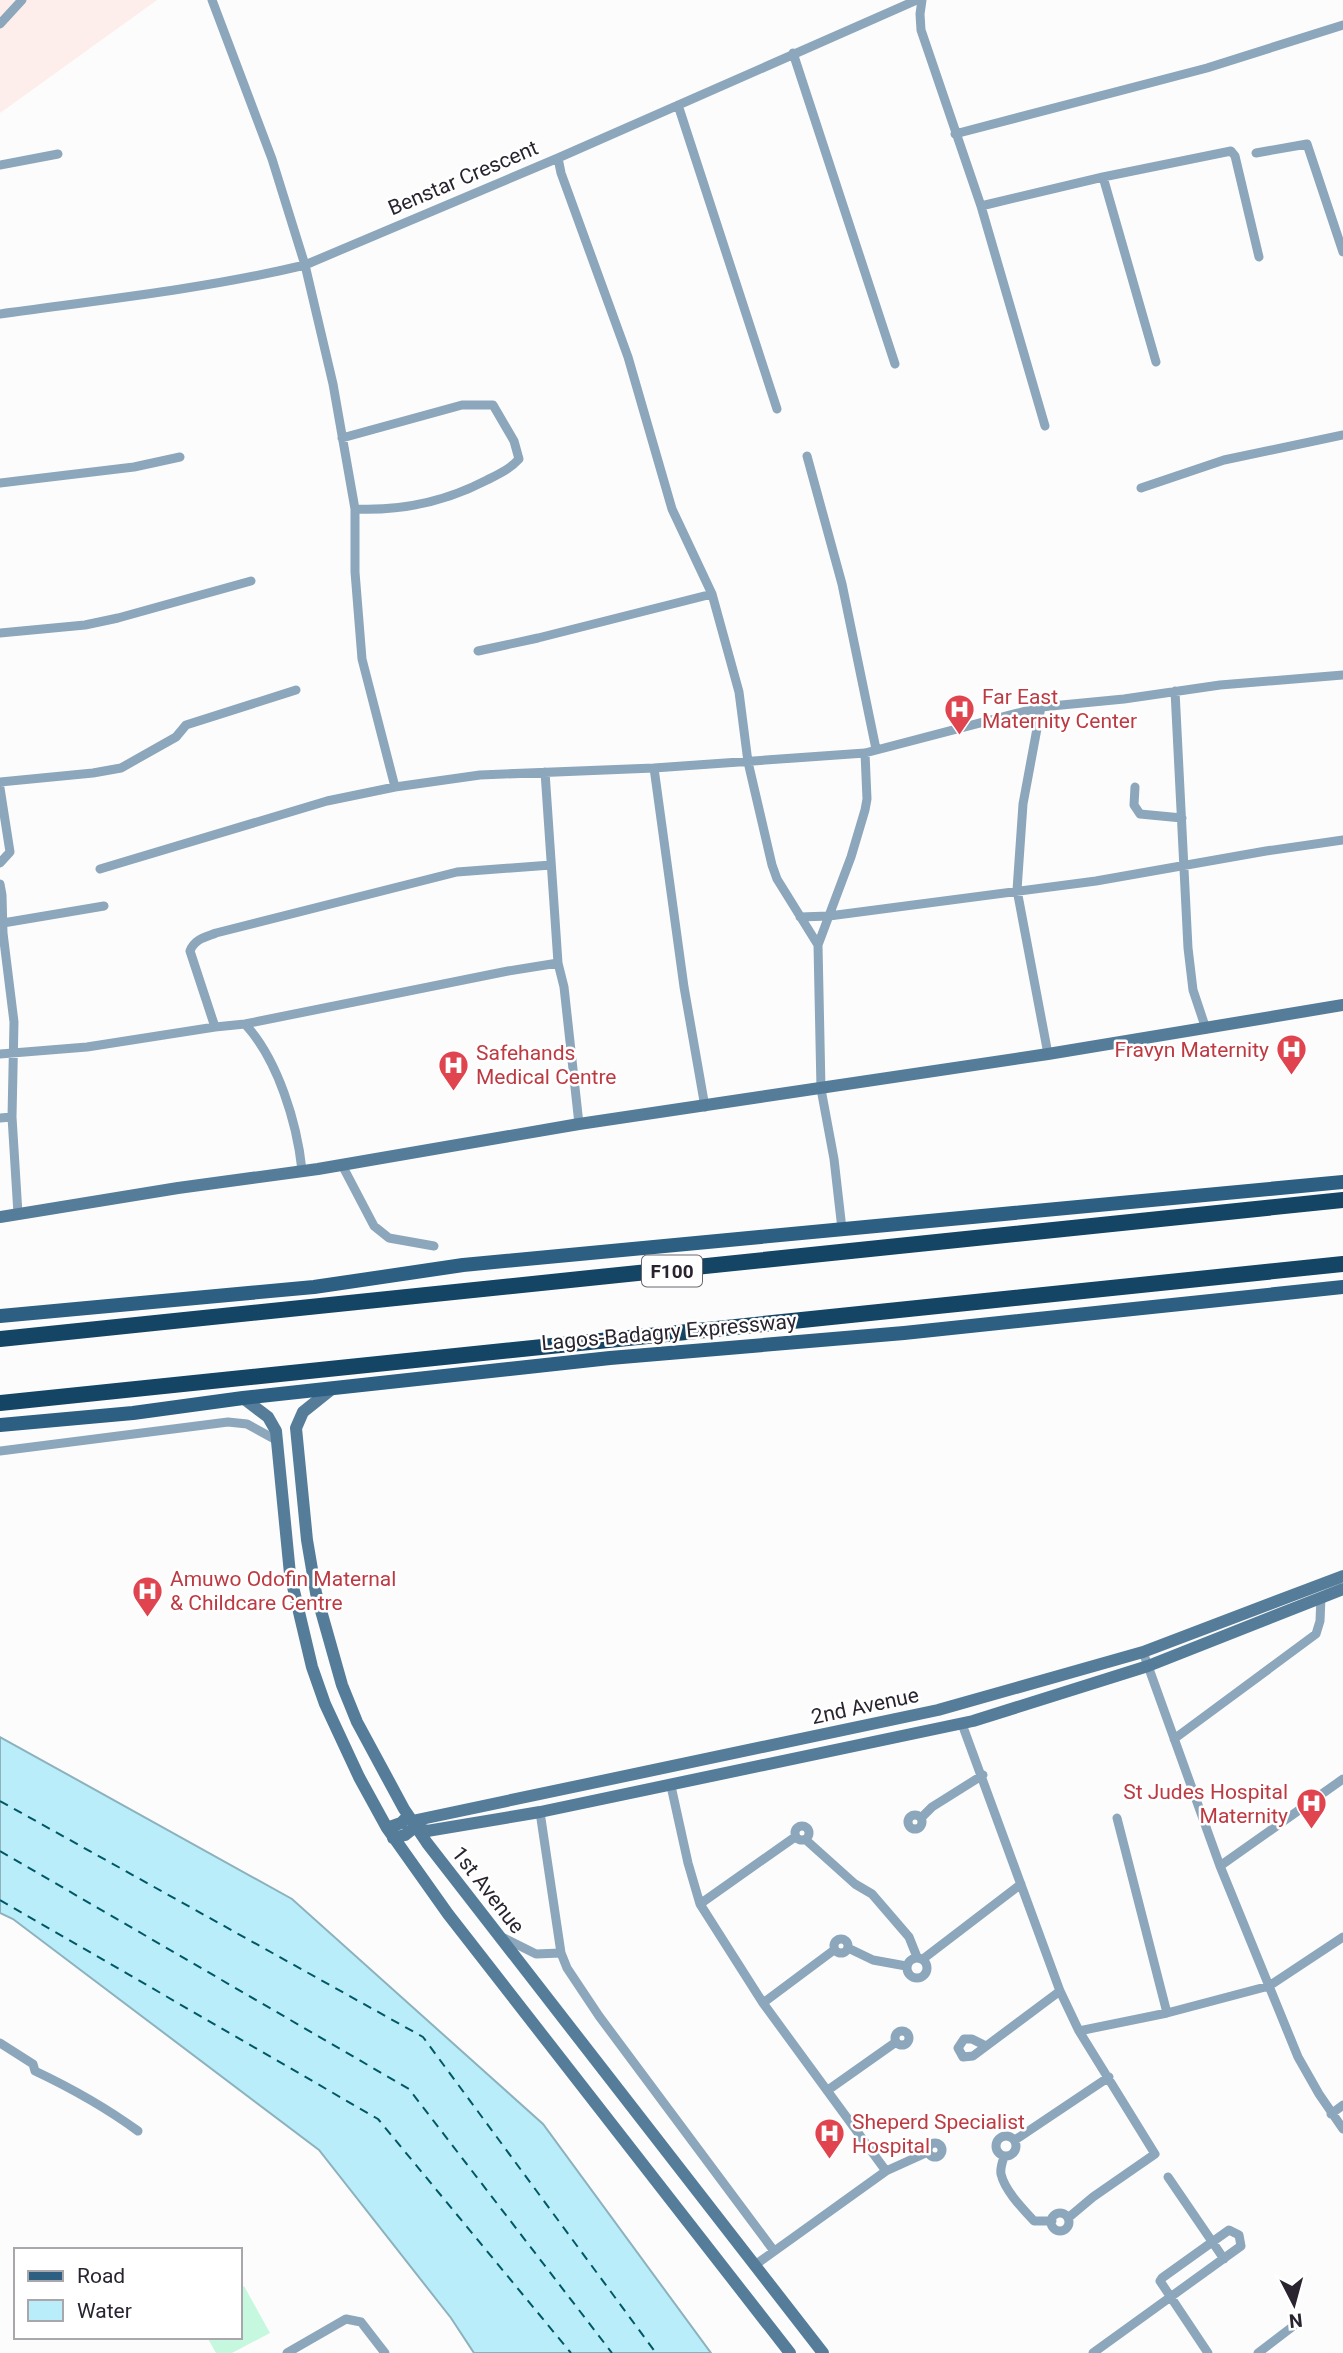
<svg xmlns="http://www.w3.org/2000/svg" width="1343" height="2353" viewBox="0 0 1343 2353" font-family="Roboto,sans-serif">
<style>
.industrial{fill:#feeeeb}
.green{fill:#c6f8e0}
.water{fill:#b8edf9;stroke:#8db1bd;stroke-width:2}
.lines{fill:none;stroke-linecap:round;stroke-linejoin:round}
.ferry{stroke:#005866;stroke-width:2;stroke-dasharray:9 7;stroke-linecap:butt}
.street{stroke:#8ca6bb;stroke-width:9}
.secondary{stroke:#557d9a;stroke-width:12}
.primary{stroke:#2c5f82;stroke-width:14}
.highway{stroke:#144565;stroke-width:16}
.labels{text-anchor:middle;stroke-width:5;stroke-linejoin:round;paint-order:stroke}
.shield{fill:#fff;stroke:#69666e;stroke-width:2}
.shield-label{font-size:19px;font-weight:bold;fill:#292430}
.street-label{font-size:21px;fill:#292430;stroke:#fff}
.health-label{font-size:21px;fill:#be3a42;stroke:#fff;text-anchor:start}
</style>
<rect width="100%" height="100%" fill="#fcfcfc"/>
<path class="industrial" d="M0 0H157L0 113Z"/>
<path class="green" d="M244 2286 270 2333 232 2353H216L207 2337H240V2289Z"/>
<path class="water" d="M0 1737 292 1899 543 2124 711 2353H474L451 2318 319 2150 13 1919 0 1913Z"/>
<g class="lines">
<path class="ferry" d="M0 1801 423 2037 656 2353
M0 1851 409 2089 612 2353
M0 1900 378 2119 571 2353"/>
<path class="street" d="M212 0 272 159 305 265 333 384 355 509V572L362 659 395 787
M922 0 920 14 921 30 981 206 1045 426
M0 24 22 0
M793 53 895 364
M678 105 777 409
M955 134 1207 68 1343 25
M1256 153 1307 144 1343 252
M558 158 561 173 628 357 672 509 712 594 739 692 748 762 772 865 777 879 818 945 821 1089 834 1159 842 1229
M0 165 58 154
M1103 177 1156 362
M981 206 1103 177 1231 151 1235 156 1259 257
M0 314C101 300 205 289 305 265L558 158 917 0
M342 438 462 405H493L514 441 519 459C510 469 499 474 487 480 445 502 402 511 355 509
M807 456 842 584 876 749
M0 483 134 467 180 457
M1141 488 1224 460 1343 435
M0 633 85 625 118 618 251 581
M478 651 538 638 712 594
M1175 691 1188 948 1193 990 1206 1029
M1041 707 1023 804 1017 890 1048 1054
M654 768 684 987 705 1107
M545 772 558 963 564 987 579 1124
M0 782 93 773 121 768 176 737 186 725 296 690
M1135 787 1134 805 1140 814 1182 818
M0 788 10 852 0 863
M551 865 457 872 216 933C206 937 194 939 190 951L215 1027 245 1024 508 971 558 963
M100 869 327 801 395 787 480 775 654 768 865 753 1041 707 1124 699 1220 685 1343 675
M0 884 2 895 3 933 14 1022 12 1117 18 1214
M800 917 829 916 1096 881 1266 851 1343 840
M3 923 104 906
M818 945 851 857 865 810 867 799 865 753
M245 1024C278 1060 297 1123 302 1170
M0 1054 87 1047 215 1027
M0 1118 12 1117
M342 1165 374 1226 389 1238 434 1246
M0 1451 228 1422 247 1424 278 1441
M1143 1652 1220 1866 1298 2057 1319 2094 1343 2129
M962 1724 1060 1991 1079 2031 1155 2154 1093 2197 1068 2218
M1174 1739 1316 1634 1320 1621 1321 1597
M671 1786 688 1863 700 1904 763 2003 886 2171
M540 1812 561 1953 567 1968 599 2016 774 2251
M908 1822a7 7 0 1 1 14 0a7 7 0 1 1-14 0Z
M921 1818 932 1807 983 1775
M1117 1818 1167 2013
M795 1833a7 7 0 1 1 14 0a7 7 0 1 1-14 0Z
M806 1840 855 1884 872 1894 909 1937 917 1957
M1220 1866 1343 1779
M700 1904 795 1837
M504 1938 536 1954 561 1953
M834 1946a7 7 0 1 1 14 0a7 7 0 1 1-14 0Z
M848 1948 873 1960 906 1966
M907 1968a10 10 0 1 1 20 0a10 10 0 1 1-20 0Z
M923 1959 1021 1884
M763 2003 834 1950
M895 2038a7 7 0 1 1 14 0a7 7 0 1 1-14 0Z
M1079 2031 1167 2013 1269 1986 1343 1937
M0 2043 33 2064 35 2071C71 2088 105 2107 138 2131
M986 2046 972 2039H964L958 2048 963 2057 973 2056 1060 1991
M828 2090 896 2042
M1331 2114 1343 2105
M996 2146a10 10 0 1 1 20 0a10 10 0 1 1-20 0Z
M1015 2140 1109 2077
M928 2150a7 7 0 1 1 14 0a7 7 0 1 1-14 0Z
M1004 2157C1002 2163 1000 2168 1001 2174 1005 2191 1023 2209 1034 2221H1052
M1168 2177 1224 2259
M1051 2222a9 9 0 1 1 18 0a9 9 0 1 1-18 0Z
M755 2265 886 2171 928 2152
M287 2353 346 2319 361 2322 385 2353
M1093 2353 1241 2246 1239 2235 1229 2230 1162 2278 1160 2281 1208 2353
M1258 2353 1296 2324"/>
<path class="secondary" d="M0 1217 178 1188 318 1169 579 1124 1048 1054 1343 1005
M333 1388 303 1412 296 1428 307 1540 316 1593 342 1685 357 1722 404 1809 427 1843 823 2353
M243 1398 268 1417 276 1431 290 1574 312 1667 325 1704 359 1777 387 1828 448 1914 790 2353
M387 1828 401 1823 408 1816 412 1821 938 1710 1143 1652 1343 1576
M393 1838 405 1835 415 1827 427 1831 540 1812 973 1721 1148 1666 1343 1589"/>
<path class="primary" d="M0 1316 314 1287 463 1265 1343 1182
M0 1425 133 1413 243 1398 610 1358 904 1333 1343 1287"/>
<path class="highway" d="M0 1339 1343 1200
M0 1403 1343 1264"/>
</g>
<defs>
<symbol id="hospital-pin" viewBox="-11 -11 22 30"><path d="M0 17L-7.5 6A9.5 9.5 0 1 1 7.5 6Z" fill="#e0444e" stroke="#fff"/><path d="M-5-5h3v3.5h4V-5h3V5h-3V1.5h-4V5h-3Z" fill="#fff"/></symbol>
</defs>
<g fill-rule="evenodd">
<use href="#hospital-pin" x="942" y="692" width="35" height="47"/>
<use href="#hospital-pin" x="1274" y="1032" width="35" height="47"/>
<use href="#hospital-pin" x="436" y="1048" width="35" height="47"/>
<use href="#hospital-pin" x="130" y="1574" width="35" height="47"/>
<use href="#hospital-pin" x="1294" y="1786" width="35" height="47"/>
<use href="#hospital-pin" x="812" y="2116" width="35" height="47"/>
</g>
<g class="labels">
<rect class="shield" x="642" y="1255.5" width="60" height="31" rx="5"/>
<g class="shield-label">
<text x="672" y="1278">F100</text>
</g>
<g class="street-label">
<text transform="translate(463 178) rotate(-23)" y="7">Benstar Crescent</text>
<text transform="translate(669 1332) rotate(-5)" y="7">Lagos-Badagry Expressway</text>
<text transform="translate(865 1706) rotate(-12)" y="7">2nd Avenue</text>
<text transform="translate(488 1890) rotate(52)" y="7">1st Avenue</text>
</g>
<g class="health-label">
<text x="982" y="704">Far East<tspan x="982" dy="24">Maternity Center</tspan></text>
<text x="1269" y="1057" text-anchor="end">Fravyn Maternity</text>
<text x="476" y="1060">Safehands<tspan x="476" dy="24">Medical Centre</tspan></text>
<text x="170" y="1586">Amuwo Odofin Maternal<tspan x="170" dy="24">&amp; Childcare Centre</tspan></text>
<text x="1288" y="1799" text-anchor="end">St Judes Hospital<tspan x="1288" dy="24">Maternity</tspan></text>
<text x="852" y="2129">Sheperd Specialist<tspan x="852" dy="24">Hospital</tspan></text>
</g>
</g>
<rect x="14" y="2248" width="228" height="91" fill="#ffffff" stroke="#a9a7ac" stroke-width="2"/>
<rect x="28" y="2271" width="35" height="10" fill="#2c5f82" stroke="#a9a7ac" stroke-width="2"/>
<text x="77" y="2283" font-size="21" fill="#292430">Road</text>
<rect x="28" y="2300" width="35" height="21" fill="#b8edf9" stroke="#a9a7ac" stroke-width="2"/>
<text x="77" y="2318" font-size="21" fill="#292430">Water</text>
<g transform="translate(1294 2304) rotate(174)" stroke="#ffffff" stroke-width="5" paint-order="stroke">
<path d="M0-5L12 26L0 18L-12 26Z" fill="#292430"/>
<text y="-10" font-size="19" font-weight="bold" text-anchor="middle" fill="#292430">N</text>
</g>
</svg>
